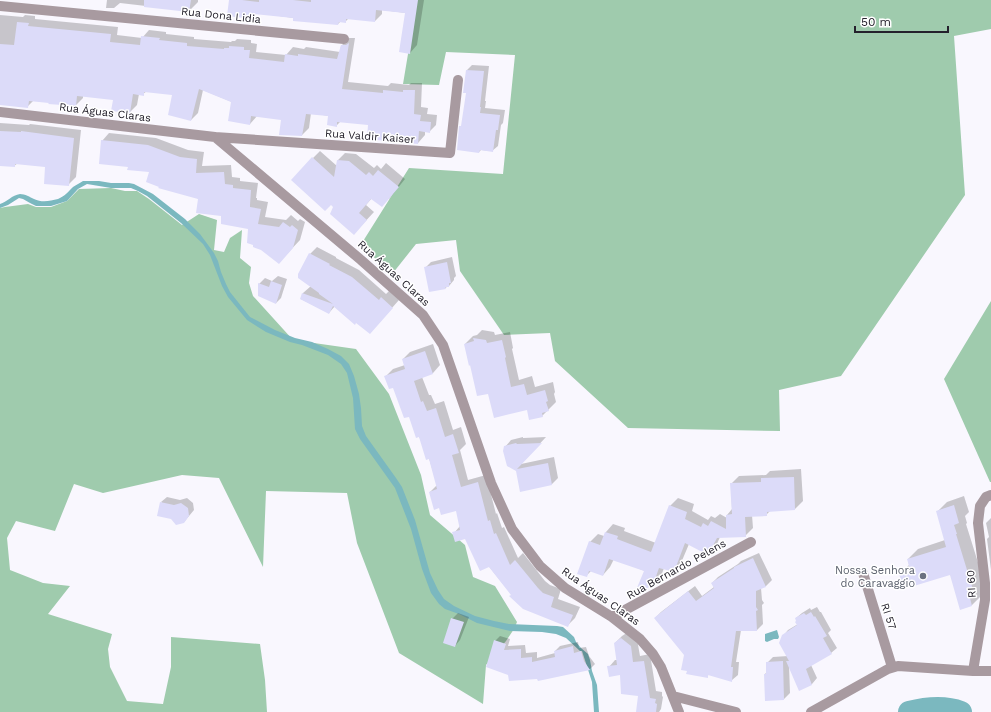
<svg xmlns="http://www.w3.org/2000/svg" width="991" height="712" viewBox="0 0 991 712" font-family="'Work Sans',sans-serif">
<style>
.forest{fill:#9fcbad}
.water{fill:#7bb8bf}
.shadow{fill:#0003}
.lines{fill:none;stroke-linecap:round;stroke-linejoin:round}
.river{stroke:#7bb8bf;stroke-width:22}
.building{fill:#dcdbf9}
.minor{stroke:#a89aa0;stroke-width:10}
.worship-dot{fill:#6b7280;stroke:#fff;stroke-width:1.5}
.labels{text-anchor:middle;stroke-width:3;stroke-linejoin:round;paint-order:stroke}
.street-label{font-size:11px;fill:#24212c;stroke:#fff}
.worship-label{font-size:11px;fill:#5b616d;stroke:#fff;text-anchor:end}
</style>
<rect width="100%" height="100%" fill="#f9f7fe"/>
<path class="forest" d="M417 0H991V29L954 36 965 195 841 376 779 390 780 431 628 428 555 361 550 333 504 335 460 271 456 240 416 244 393 273 360 246 409 168 503 174 515 55 446 52 439 85 403 84Z
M111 188 125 191H137L149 199 182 225 199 214 217 220 214 250 224 252 230 238 242 230 240 258 251 267 249 283 253 296 293 340 356 349 389 394 421 475 430 515 465 545 473 577 495 586 517 622 514 629 506 641 486 665 483 704 399 653 357 543 347 493 266 491 263 567 219 478 182 475 103 493 74 484 55 531 16 521 7 538 10 570 43 583 70 586 48 614 112 634 108 649 110 667 127 701 163 704 171 667V637L260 644 265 680 267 712H0V208L5 207 28 204 36 207H51L67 201 79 189Z
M991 301V482H990L944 379Z"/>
<path class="water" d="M83 181H99L111 183H129L134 184 153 194 185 219 200 234 214 253 218 261 221 272 226 284 230 292 250 317 275 330 295 338 312 342 328 349 341 356 349 364 354 376 359 394 361 408 362 426 366 436 396 478 402 487 415 520 430 573 438 590 444 599 454 606 475 616 494 621 509 624 557 626 563 627 574 637 576 642 581 648 588 654 590 660 592 671 597 685 599 712H594L592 682 582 651H580L566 638 556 634 542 632 510 631 477 623 459 614 445 609 439 604 431 593 422 569 411 529 395 488 360 439 355 429 353 398 347 373 341 364 328 355 302 345 290 342 266 332 247 320 228 297 222 286 210 255 203 244 181 223 147 196 138 191 131 188H111L87 184 78 189 67 201 51 206H36L30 203 23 199 19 198 8 205 0 208V204C7 202 12 195 20 194 25 194 30 197 34 199 42 203 50 201 58 199 65 196 68 192 73 187 76 185 80 183 83 181Z
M777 630 779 637 778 639H774L767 642 765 641V634Z"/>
<path class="shadow" d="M107 0H198V2L189 11 120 3 114 8H106Z
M230 0H424L417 45 410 53 406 13 382 10V14L375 21 349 18 345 22 341 21 338 24 257 13 253 18Z
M0 15 23 17 25 15 35 16V19L118 27 117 35 142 38 149 30 166 32V34L194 37V39L231 42 232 41H235L237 39 251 40V43L257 44 256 52 286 55 293 47 304 49 306 47 340 52 341 46 349 38H355L348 82 388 86 391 83 409 85 411 83H422L421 107 428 108 427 114 437 115 436 125 429 132 425 131V135L418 143 369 124 341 121 336 126 329 116 311 113 309 128 302 135 282 119 257 116 250 124 232 102 203 90 198 113 191 120 174 94 147 91 143 94H139L137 105 130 112 114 99 83 95V98L76 105 34 100 27 107 0 104Z
M472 65 489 66 485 101H486L485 108 505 110 503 123 501 125 498 146 492 151 481 150 479 152 463 124 467 92V70Z
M0 123 29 125 30 124 81 130 76 177 68 185 47 166 18 163 14 166 0 165Z
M109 133 156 138 188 150 204 152 202 166 231 165 232 177 240 178V181L258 183 256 198H257V200L268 202 265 217 286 220 291 215 298 221 300 219 305 222 300 240 286 255 261 249 250 228 223 215 199 199 151 171 129 166 102 141Z
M320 151 337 166 338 160 345 153 356 154 374 168 377 165 381 169 386 163 405 179 389 199 372 198 366 205 374 212 361 226 335 207 313 158Z
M317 247 336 257V258L359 270 386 294 389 291 399 300 376 326 335 306 329 313 301 299 303 293 311 286 310 254Z
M452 257 456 276 454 278V280L449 286 445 288 425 268 431 262Z
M278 276 287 279 281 298 276 303 259 284 265 278 272 281Z
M482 330 494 332 495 335 510 332 513 348 512 349 519 380 532 376 535 387 553 382 555 392 554 394 556 402 542 416 528 409 489 393 465 344 473 336 477 335Z
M433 344 440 365 433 373 422 377 429 395H431L435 404 444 401 453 430 461 427 466 444 460 450 468 480 486 475 496 514 497 513 502 528 504 527 518 558 523 553 545 581 550 585 561 589 558 599 580 607 575 618 568 625 512 595 466 538 454 533 460 526 457 510 440 507 430 492 437 485 429 458 409 415 393 386 386 376 393 369 405 365 403 359 410 352Z
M523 437V438L546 437 521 464 554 457 558 478 552 484 521 490 517 470 505 447 511 440Z
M801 469 803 501 795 509 771 510 766 515H752L753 528 745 536 720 537 716 546 708 554 689 544 681 563 673 571 664 568 661 576 653 584 645 571 614 559 610 567 603 575 591 571 586 576 590 542 598 534 604 536 606 532 613 524 625 528 624 531 656 543 670 506 678 498 694 504 692 511 708 520 711 516 715 518 720 514 727 518V515L732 509 731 484 739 476 766 475 770 471Z
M964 496 969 512 965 516 967 523 966 524 985 585 982 595 972 605 961 609 950 573 900 574 909 565 908 559 918 549 945 540 937 512 947 502Z
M167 497 180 500 187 498 193 503 194 510 184 522 161 502Z
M991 518V570L987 539 989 537 986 523Z
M759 553 772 580 766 586 761 588 762 600 764 603 762 605 763 624 757 630H741L736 662H739L738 675 732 680 710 674 707 676 685 655 655 618 661 612 695 586 702 596 714 587 712 583 718 577 738 564 741 561Z
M817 607 820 612H821L831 630 828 633 837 648 831 653 811 665 817 678 812 684 799 689 789 665 790 693 784 699 766 700 765 674 767 672V663L773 657 788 656 783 636 788 630 798 624 796 618 802 613 810 608 811 610Z
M458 613 469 617 460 640 455 646 452 619Z
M628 632 637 639 640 656 650 654 656 691 662 692V696L663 697 661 709 659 712H637L640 696 621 674 609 667 615 660H617L615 643 622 636Z
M500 636 510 639 508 646 525 645 526 653 537 652V658L555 653V651L560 646 578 642 579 648 586 647 589 656 595 664 590 669 538 680V678L509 674 495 641Z"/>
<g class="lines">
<path class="river" d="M909 712C925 708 945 706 961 712"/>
</g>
<path class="building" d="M144 0H191L189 12 144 7Z
M229 0H242L259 2V0H293L311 2V0H418L410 54 399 52 405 13 376 10 375 22 346 19V23L339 22 338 25 293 21V18L254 14 253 19 227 16Z
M17 22 29 23 28 26 111 34 110 42 140 45 141 36 160 38 159 40 187 43V46L224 49V48H229V46L244 47V50H250L249 58 284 62 285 54 298 56V54L337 59 341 45H346L349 43 342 89 383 93V90L403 92V90H415L414 114 421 115 420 121 431 122 430 133 419 131 418 144 367 139 368 125 337 122V127L327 125 328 116 306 114 302 136 279 135 281 120 251 116 250 125 228 121 231 102 199 89 191 121 168 115 172 95 144 92V96L133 94 130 113 111 111 113 100 77 96 76 106 48 104 49 103 29 101 28 108 0 105V44L14 45Z
M466 70 484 71 480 107H481L480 113 500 115 498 130H496L493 152 480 150 479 153 457 150 459 126H461L466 93H463Z
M0 131 21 132V131L74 138 69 186 44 184 45 167 15 164V167L0 166Z
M101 140 148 145 180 157 197 159 196 173 224 172 225 184 233 185V188L251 190 250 205V207L261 209 258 224 279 227 283 222 290 227 292 225 298 230 293 248 279 264 261 250 253 247V245L247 243 248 229 221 224V216L196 213 198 199 158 188 159 187 146 182 149 172 127 170 128 167 99 164Z
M312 157 334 177 337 160 349 161 366 175 369 172 373 176 378 170 399 187 382 207 371 199 359 213 367 220 354 235 330 214 333 207 331 205 325 211 291 180Z
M309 253 330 264 329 265 352 277 379 300 381 297 393 308 370 334 356 323 355 325 333 306 329 314 300 299 302 293 333 304 319 294V293L298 278V274Z
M447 262 451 283H449V287H445L446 289 429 292 424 267Z
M271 281 282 285 276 304 258 296V283L269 287Z
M473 338 486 340 487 343 502 340 506 357 505 358 511 387 524 384 527 395 545 390 548 401 546 402 549 411 542 413 543 417 529 420 527 410 494 418 488 394 477 396 470 365 469 366 464 344 474 341Z
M425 351 433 374 414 381 421 402 423 401 427 411 436 408 445 437 453 434 459 453 452 455 461 487 478 482 488 521 490 520 494 534 496 533 510 565 515 560 538 588 543 593 554 597 551 607 573 615 568 627 523 609 509 596 511 595 489 567 480 571 465 539 455 542 452 532 460 530 456 511 441 515 439 508 434 510 429 492 437 489 429 459 426 460 419 437 416 438 409 417 404 418 393 388 389 389 384 376 405 369 402 359Z
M516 443 517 444 542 443 517 469 548 463 552 485 520 492 516 471 507 466 503 451 504 446Z
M794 477 795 510 767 512V516L745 517 746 537 717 538 708 555 685 543 674 572 659 568 653 585 634 595 644 571 609 559 603 576 589 571 587 577 577 574 589 541 600 545 605 532 618 536 617 539 651 552 669 505 687 512 685 519 701 527 703 523 708 526 711 521 726 529V515L732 514 730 483 761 482V478Z
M160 502 174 505 181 503 188 508 189 516 184 523 176 525 171 519 157 516Z
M954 505 959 523 954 525 957 534H956L975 596 970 598 972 606 960 610 950 575 904 589 899 574 910 569 907 559 946 547 936 511Z
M753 558 766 587 756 591V607L758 610 756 611 757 631H736L731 667H733L732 682 708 675V678L686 674 687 671 681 670 684 655 654 618 688 591 696 601 714 588 711 583 734 568V567Z
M811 612 814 617 815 616 827 636 823 638 832 654 806 669 812 685 799 691 786 661H789L779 643 782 635 797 625 795 622 796 621 795 618 804 613 806 615Z
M451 618 464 622 455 647 443 643Z
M621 638 631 646 633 662 644 661 650 698 656 699 655 703 657 704 656 712H636L638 696 621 694 620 675 609 677 607 666 617 665 614 643Z
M494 640 506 644 504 650 521 649V658L532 657V662L555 657 554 651 573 646 574 653 581 651 584 661 590 670 538 681 537 679 509 681 508 675 486 667Z
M783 661 784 700 765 701 764 674H766V662Z"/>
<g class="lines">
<path class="minor" d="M0 6 344 39
M0 112 215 137 361 260 423 315 443 345 491 483 512 529 540 566 565 588 612 617 640 639 653 654 661 667 679 712
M215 137 450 153 458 80
M863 573 892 667
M612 617 751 542
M973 671 985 600V583L978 523 980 506 986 497 991 495
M673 696 736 712
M811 712 888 669 898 666 973 671H991"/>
</g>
<circle class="worship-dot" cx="923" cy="576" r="4"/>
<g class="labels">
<g class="street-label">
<text transform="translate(221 15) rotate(6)" y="4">Rua Dona Lidia</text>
<text transform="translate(105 112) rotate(7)" y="4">Rua Águas Claras</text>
<text transform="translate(370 136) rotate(4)" y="4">Rua Valdir Kaiser</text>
<text transform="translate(394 273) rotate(42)" y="4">Rua Águas Claras</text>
<text transform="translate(676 569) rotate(-29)" y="4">Rua Bernardo Pelens</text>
<text transform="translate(971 584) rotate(-93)" y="4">RI 60</text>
<text transform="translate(601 596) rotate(35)" y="4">Rua Águas Claras</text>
<text transform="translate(889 616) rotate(72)" y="4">RI 57</text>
</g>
<g class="worship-label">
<text x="915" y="574">Nossa Senhora<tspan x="915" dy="13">do Caravaggio</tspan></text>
</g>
</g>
<path d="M855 26v6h93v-6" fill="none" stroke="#24212c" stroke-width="2"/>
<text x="861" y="26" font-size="12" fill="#24212c" stroke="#ffffff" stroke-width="3" paint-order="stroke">50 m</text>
</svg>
